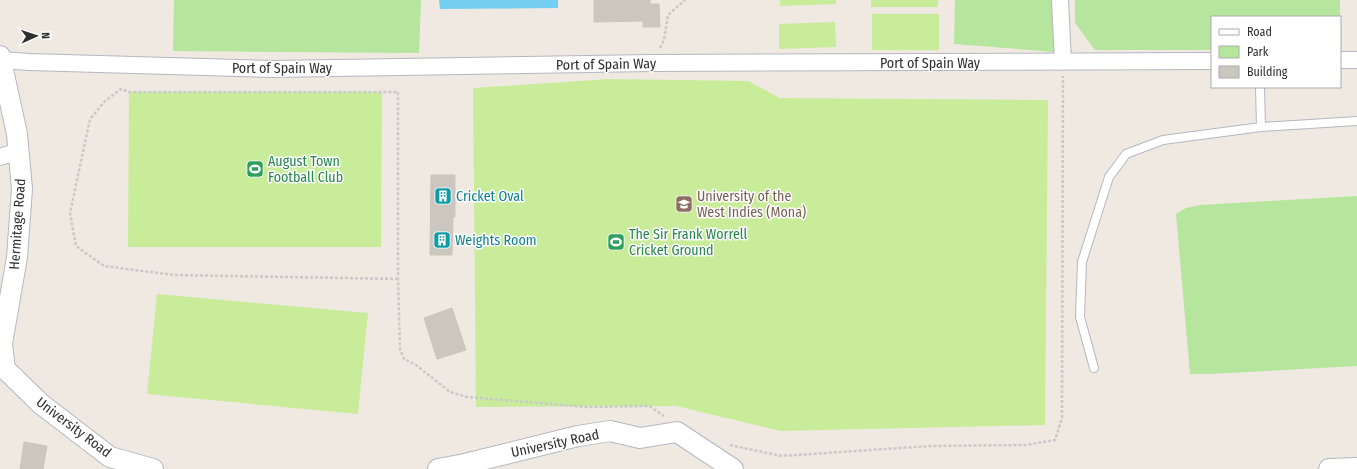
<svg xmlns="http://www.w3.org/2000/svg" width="1357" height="469" viewBox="0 0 1357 469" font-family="'Fira Sans Condensed',sans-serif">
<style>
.green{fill:#b6e59e}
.pitch{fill:#c9ec9a}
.water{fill:#75cff0}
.building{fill:#cbc7bf;stroke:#cbc5ba}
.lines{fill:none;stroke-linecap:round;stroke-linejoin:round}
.service-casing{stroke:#b4b7c1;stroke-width:10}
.minor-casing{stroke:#b4b7c1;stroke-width:18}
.tertiary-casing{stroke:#b4b7c1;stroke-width:22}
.path{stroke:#c9c9c9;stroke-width:2.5;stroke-dasharray:3 2;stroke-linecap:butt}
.service{stroke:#fff;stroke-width:8}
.minor{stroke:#fff;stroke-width:16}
.tertiary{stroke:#fff;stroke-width:20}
.labels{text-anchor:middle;stroke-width:3;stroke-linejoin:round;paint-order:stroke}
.street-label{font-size:14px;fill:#2e2e2e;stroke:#fff}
.leisure-label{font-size:14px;fill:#27864d;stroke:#fff;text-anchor:start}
.culture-label{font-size:14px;fill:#0d838f;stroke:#fff;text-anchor:start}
.education-label{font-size:14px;fill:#785e54;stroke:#fff;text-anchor:start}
</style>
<rect width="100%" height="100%" fill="#efe9e1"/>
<path class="green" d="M174 0H421L419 53 173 51Z
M955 0H1053L1054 52 954 44Z
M1075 0H1340V17H1212V50H1095L1075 23Z
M1357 196V366L1210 374H1190L1176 214 1186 208 1200 205Z"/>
<path class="pitch" d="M780 0H836V4L780 6Z
M871 0H938V7H871Z
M872 14H939V50H872Z
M835 22 836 47 779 49V24Z
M610 79 748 81 780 98 1048 100 1045 425 781 431 676 406 476 407 473 88Z
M129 92H382L381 247H128Z
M157 294 368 313 358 414 147 394Z"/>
<path class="water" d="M439 0H558V8L440 9Z"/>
<path class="building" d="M594 0H650V4H659L660 27H643V21L594 22Z
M431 175H455V217H453L452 255H430Z
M452 308 466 350 437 359 424 318Z
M24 442 47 446 43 469H20Z"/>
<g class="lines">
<defs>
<path id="service" d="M1260 87 1261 127
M1094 368 1080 317 1082 262 1109 177 1126 154 1163 140 1261 127 1357 121"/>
<path id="minor" d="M1060 0 1063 62
M1 60 29 62 272 69 652 63 1212 61
M1340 60H1357
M0 157 19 151"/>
<path id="tertiary" d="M0 56 17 134 22 189 17 257 2 344 5 369 41 404 110 457 153 469
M438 469 465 464 578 436 610 431 640 438 677 432 733 469
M1329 469 1357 468"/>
</defs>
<use href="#service" class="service-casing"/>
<use href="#minor" class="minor-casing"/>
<use href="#tertiary" class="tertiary-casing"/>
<path class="path" d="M660 48 664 40 668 15 685 0
M398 279 174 275 104 266 76 246 70 213 90 119 105 101 121 89 129 92H398V279L400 349 404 359 416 365 450 392 467 397 587 407 649 406 664 416
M730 445 781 456 930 446 1025 445 1055 440 1062 418 1063 76"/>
<use href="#service" class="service"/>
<use href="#minor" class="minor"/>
<use href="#tertiary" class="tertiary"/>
</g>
<defs>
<symbol id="stadium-square" viewBox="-11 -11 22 22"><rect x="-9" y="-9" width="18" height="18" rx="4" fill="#2e9e5b" stroke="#fff"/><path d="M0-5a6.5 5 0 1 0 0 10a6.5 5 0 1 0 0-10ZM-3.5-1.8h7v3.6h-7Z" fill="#fff"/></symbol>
<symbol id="building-square" viewBox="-11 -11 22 22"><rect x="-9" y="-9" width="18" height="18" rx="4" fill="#0f9aa8" stroke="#fff"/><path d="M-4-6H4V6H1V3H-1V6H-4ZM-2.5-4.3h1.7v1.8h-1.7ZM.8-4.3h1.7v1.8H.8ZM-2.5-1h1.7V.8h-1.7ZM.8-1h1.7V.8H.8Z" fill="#fff"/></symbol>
<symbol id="university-square" viewBox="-11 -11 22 22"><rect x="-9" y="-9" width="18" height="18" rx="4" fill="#8d6e63" stroke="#fff"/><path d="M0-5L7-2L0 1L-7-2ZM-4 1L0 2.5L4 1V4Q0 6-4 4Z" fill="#fff"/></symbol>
</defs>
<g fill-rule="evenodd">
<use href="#stadium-square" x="245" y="159" width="20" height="20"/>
<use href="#building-square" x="433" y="186" width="20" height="20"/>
<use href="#university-square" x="674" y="194" width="20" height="20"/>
<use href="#building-square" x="432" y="230" width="20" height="20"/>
<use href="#stadium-square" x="606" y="232" width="20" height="20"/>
</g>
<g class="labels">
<g class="street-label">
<text x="930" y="68">Port of Spain Way</text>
<text transform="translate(606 64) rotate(-1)" y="5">Port of Spain Way</text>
<text x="282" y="73">Port of Spain Way</text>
<text transform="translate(17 224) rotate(-86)" y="5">Hermitage Road</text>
<text transform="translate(74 427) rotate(37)" y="5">University Road</text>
<text transform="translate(555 443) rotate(-12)" y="5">University Road</text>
</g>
<g class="leisure-label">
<text x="268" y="166">August Town<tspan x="268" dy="16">Football Club</tspan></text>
<text x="629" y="239">The Sir Frank Worrell<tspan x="629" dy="16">Cricket Ground</tspan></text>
</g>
<g class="culture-label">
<text x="456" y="201">Cricket Oval</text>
<text x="455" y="245">Weights Room</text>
</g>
<g class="education-label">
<text x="697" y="201">University of the<tspan x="697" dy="16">West Indies (Mona)</tspan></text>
</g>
</g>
<rect x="1211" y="16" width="130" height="72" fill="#ffffff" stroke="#ababab"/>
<rect x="1219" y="29" width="20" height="6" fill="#ffffff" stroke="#ababab"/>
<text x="1247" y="36" font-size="12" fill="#2e2e2e">Road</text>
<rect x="1219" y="46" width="20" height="12" fill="#b6e59e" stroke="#ababab"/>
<text x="1247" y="56" font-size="12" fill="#2e2e2e">Park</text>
<rect x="1219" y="66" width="20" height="12" fill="#cbc7bf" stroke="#ababab"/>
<text x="1247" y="76" font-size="12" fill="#2e2e2e">Building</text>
<g transform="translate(36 36) rotate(87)" stroke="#ffffff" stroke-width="3" paint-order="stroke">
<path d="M0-3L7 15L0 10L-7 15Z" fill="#2e2e2e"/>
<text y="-6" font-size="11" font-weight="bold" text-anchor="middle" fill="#2e2e2e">N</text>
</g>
</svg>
